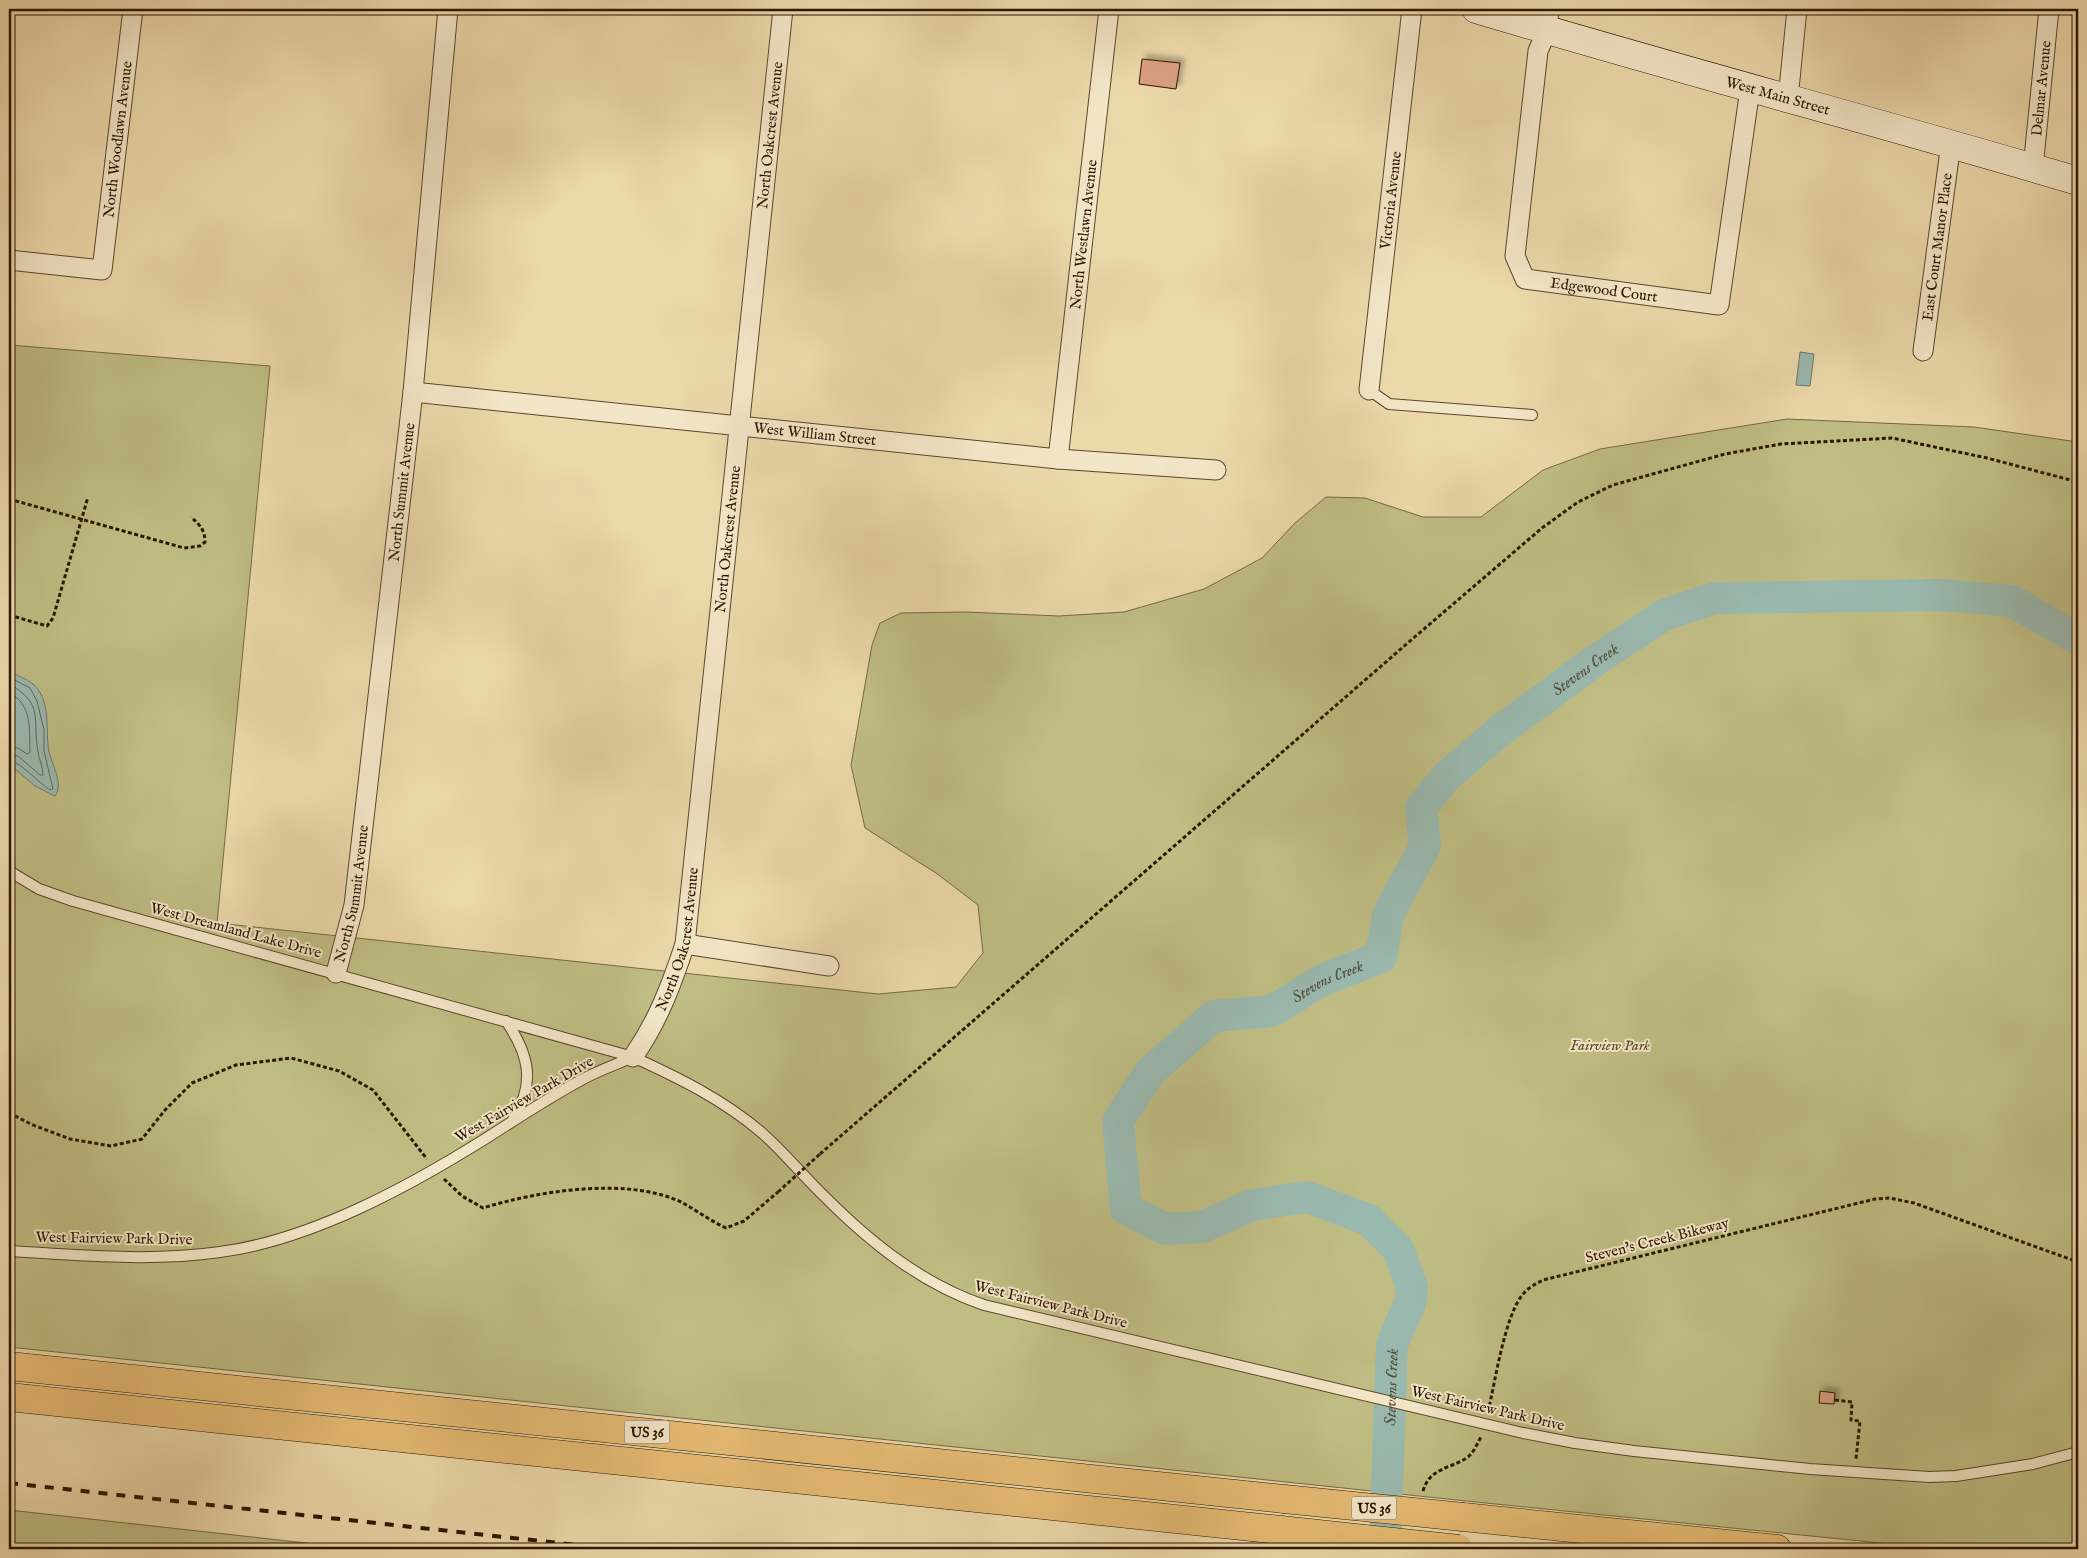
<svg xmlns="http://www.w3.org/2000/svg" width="2087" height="1558" viewBox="0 0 2087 1558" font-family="'IM FELL English',serif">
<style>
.green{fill:#bfbd83;stroke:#766a42}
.water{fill:#9ab9af;stroke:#6e7869}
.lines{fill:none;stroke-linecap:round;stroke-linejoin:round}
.shore{stroke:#636858;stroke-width:1}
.river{stroke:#9ab9af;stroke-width:32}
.building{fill:#da9f82;stroke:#2c1600;filter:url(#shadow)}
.lane-casing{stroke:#5c472a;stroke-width:12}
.street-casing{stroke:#5c472a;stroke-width:21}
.secondary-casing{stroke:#2c1600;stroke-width:29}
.primary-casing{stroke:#2c1600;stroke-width:29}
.path{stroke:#2c1600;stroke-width:3;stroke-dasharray:4 2.5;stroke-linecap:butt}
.lane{stroke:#f3e6c8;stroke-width:10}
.street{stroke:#f3e6c8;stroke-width:19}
.secondary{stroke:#f3e6c8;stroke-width:28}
.primary{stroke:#e6bc75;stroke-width:28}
.rail{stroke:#2c1600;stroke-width:4;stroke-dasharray:9 9;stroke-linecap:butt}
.primary-bridge-casing{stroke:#2c1600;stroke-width:29;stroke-linecap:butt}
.path-bridge{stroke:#2c1600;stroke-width:3;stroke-dasharray:4 2.5;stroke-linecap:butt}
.primary-bridge{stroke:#e6bc75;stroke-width:28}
.labels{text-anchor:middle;stroke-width:4;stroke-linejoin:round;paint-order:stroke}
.shield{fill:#f3e6c8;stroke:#68543c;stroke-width:1}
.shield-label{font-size:14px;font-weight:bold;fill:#2c1600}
.street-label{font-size:15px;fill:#2c1600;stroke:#f3e6c8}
.park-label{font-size:15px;font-style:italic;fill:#584827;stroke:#f3e6c8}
.water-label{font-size:16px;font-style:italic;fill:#524f3d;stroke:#f3e6c8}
</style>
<defs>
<filter id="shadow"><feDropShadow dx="4.5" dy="-4.5" stdDeviation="2.5" flood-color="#0004"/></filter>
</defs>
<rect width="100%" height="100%" fill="#ecd9aa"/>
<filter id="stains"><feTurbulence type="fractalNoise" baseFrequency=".004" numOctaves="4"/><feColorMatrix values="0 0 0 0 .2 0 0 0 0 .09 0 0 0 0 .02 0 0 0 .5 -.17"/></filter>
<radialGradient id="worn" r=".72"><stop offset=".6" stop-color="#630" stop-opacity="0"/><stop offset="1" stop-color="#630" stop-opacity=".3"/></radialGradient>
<path class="green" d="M9 345 270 366 217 923 878 994 956 987 983 953 978 905 936 873 865 828 851 765 872 645 880 623 901 613 966 612 1059 616 1124 612 1204 589 1262 558 1295 523 1326 497 1365 498 1423 517H1481L1543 470 1600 449 1787 419 1974 427 2078 442V1549H1939L1466 1501 9 1347Z
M9 1510 360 1549H9Z"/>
<path class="water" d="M1800 352 1814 354 1810 386 1796 385Z
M9 671C16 675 27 679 33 684 52 701 45 730 49 752 52 765 64 784 55 796L35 786 9 764Z"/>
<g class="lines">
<path class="shore" d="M9 677 30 688 37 701 44 730V751L53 789 50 790C39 783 19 761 9 760
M9 684C45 704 32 719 38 752 39 759 43 767 43 775H40L18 756 9 754
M9 692C33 706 29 728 30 752L27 754 18 748 9 746"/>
<path class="river" id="s1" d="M1385 1549 1392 1344 1410 1303 1412 1287 1398 1249 1369 1220 1307 1197 1252 1205 1202 1227 1165 1229 1126 1209 1118 1121 1150 1072 1214 1016 1272 1011 1322 980 1381 957 1388 915 1425 846 1421 808 1445 778 1497 733 1596 660 1664 615 1715 598 1941 595 2012 601 2078 639"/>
</g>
<path class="building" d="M1142 59 1180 63 1176 89 1139 84Z
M1820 1391 1835 1393 1834 1404 1819 1403Z"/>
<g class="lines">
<defs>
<path id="lane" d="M1369 390 1389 404 1532 415
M9 871 39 889 73 901 633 1057C679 1078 722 1099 761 1132 784 1152 803 1176 825 1197 871 1243 922 1284 984 1305L1523 1433 1575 1443 1634 1451 1810 1469 1929 1477 1956 1476 2033 1464 2078 1452
M506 1021C529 1054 536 1084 513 1119
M9 1251C78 1255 150 1262 220 1252 311 1240 408 1187 485 1139 518 1118 551 1096 585 1078 600 1070 617 1064 633 1057"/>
<g id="street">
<path id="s2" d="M1549 9 1547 30 1538 51 1515 256 1525 279 1719 305 1750 89"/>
<path d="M1788 99 1797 9"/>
<path id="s3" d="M2033 168 2049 9"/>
<path id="s4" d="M9 260 102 270 133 9"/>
<path id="s5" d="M1923 351 1951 143"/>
<path id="s6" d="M1369 390 1412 9"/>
<path id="s7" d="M413 392 1058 459 1216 470"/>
<path id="s8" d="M1058 459 1109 9"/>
<path d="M685 944 829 966"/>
<path id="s9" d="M336 973 354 905 413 392 448 9"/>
<path id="s10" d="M633 1057C658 1021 671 986 685 944L783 9"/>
</g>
<g id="secondary">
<path id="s11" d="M1476 9C1676 69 1878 122 2078 181"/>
</g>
<path id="primary" d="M9 1366 1284 1499
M9 1397 1281 1530
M1463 1517 1777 1549"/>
</defs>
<use href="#lane" class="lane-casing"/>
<use href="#street" class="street-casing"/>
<use href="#secondary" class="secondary-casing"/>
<use href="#primary" class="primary-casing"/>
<path class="path" d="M9 499 184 548 200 546 205 542C205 530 200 525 191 517
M9 615 47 626 53 618 88 497
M9 1113 33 1125 70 1139 111 1146 142 1139 165 1110 192 1083 236 1065 291 1058 339 1071 373 1090 427 1159
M820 1154 1410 641 1542 528 1578 502 1613 485 1725 454 1781 444 1892 438 1987 458 2078 482
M444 1179 462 1196 483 1208C538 1191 629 1176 683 1203 697 1211 711 1221 726 1228L744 1221 778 1192
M1835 1400 1852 1402 1851 1420 1860 1421 1856 1459
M1488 1412C1495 1383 1505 1313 1524 1293 1529 1287 1536 1284 1543 1280L1875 1199 1889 1198 1914 1203 2078 1262
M1423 1491C1430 1467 1451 1469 1468 1457 1474 1452 1477 1444 1481 1437"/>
<use href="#lane" class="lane"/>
<use href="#street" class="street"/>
<use href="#secondary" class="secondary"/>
<use href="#primary" class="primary"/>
<path class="rail" d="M9 1483 614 1549"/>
<defs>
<path id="primary-bridge" d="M1284 1499 1463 1517
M1281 1530 1459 1549"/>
</defs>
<use href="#primary-bridge" class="primary-bridge-casing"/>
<path class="path-bridge" d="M778 1192 820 1154"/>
<use href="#primary-bridge" class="primary-bridge"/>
</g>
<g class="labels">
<g class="shield">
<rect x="624.5" y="1420.5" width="45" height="23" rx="4"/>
<rect x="1351.5" y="1496.5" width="45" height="23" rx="4"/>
</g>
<g class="shield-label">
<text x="647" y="1437">US 36</text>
<text x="1374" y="1513">US 36</text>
</g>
<g class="street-label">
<text dy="5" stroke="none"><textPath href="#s3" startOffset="80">Delmar Avenue</textPath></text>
<text dy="5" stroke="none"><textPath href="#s11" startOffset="314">West Main Street</textPath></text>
<text dy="5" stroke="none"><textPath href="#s10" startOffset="938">North Oakcrest Avenue</textPath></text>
<text dy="5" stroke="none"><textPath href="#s4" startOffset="225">North Woodlawn Avenue</textPath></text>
<text dy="5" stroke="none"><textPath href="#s6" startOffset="191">Victoria Avenue</textPath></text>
<text dy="5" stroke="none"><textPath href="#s8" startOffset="226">North Westlawn Avenue</textPath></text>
<text dy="5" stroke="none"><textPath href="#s5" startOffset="105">East Court Manor Place</textPath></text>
<text dy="5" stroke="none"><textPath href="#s2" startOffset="355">Edgewood Court</textPath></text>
<text dy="5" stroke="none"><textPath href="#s7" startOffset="404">West William Street</textPath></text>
<text dy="5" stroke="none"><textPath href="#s9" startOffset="486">North Summit Avenue</textPath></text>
<text dy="5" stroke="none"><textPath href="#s10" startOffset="532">North Oakcrest Avenue</textPath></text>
<text dy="5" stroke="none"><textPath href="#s9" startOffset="81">North Summit Avenue</textPath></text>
<text transform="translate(236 930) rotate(15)" y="5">West Dreamland Lake Drive</text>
<text dy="5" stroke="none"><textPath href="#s10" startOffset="128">North Oakcrest Avenue</textPath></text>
<text transform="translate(524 1099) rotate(-30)" y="5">West Fairview Park Drive</text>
<text transform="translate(114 1238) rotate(1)" y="5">West Fairview Park Drive</text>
<text transform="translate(1657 1240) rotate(-14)" y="5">Steven's Creek Bikeway</text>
<text transform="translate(1051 1304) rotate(14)" y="5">West Fairview Park Drive</text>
<text transform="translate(1488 1408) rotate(13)" y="5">West Fairview Park Drive</text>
</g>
<g class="park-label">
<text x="1610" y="1050">Fairview Park</text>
</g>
<g class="water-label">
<text dy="6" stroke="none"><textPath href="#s1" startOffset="1392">Stevens Creek</textPath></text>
<text dy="6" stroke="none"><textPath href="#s1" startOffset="958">Stevens Creek</textPath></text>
<text dy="6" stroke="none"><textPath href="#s1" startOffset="162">Stevens Creek</textPath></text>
</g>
</g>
<rect width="2087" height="1558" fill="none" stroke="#ecd9aa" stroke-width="30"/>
<rect x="10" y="10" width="2067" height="1538" fill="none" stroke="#2c1600" stroke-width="2.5"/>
<rect x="15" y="15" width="2057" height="1528" fill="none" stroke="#2c1600"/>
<rect width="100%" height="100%" filter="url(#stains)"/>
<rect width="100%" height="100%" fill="url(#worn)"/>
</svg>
